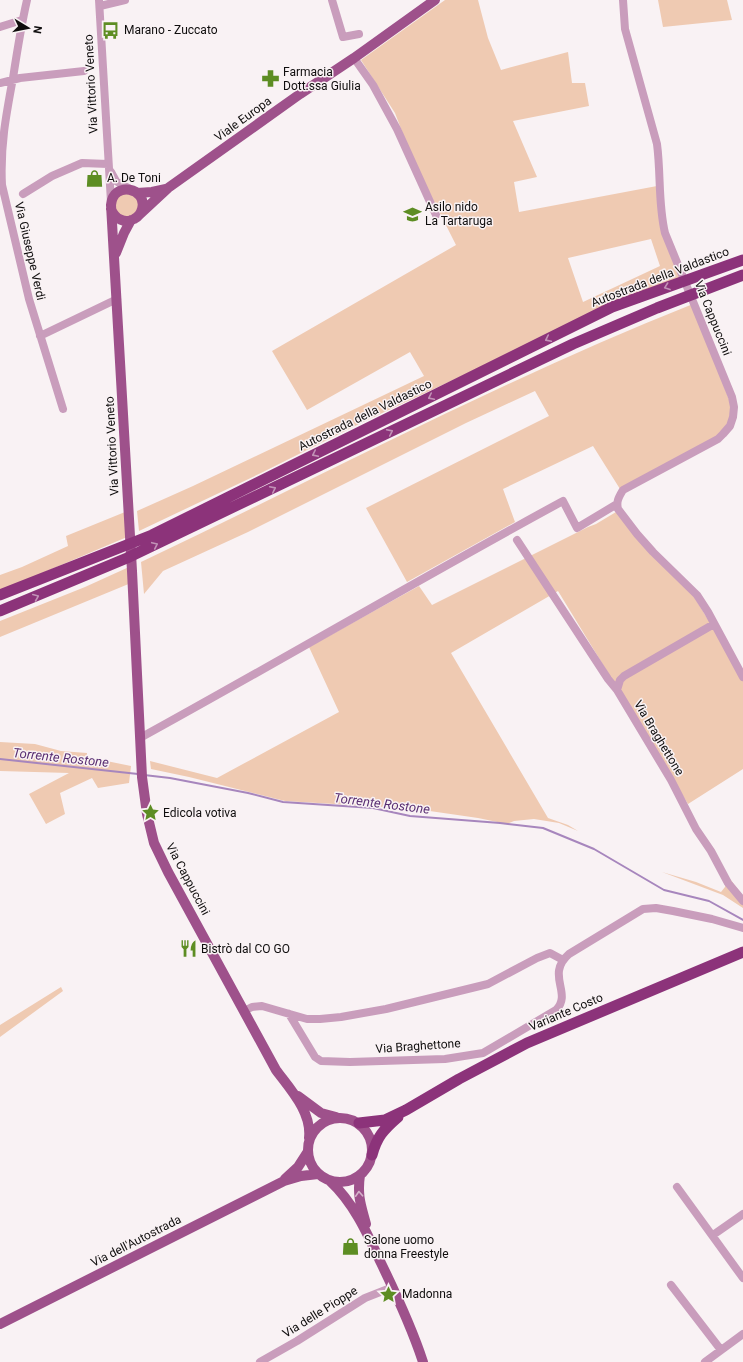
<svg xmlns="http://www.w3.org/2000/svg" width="743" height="1362" viewBox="0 0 743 1362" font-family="Roboto,sans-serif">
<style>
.green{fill:#efcab2;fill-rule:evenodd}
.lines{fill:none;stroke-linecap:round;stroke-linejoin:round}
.stream{stroke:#a786bd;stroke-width:2}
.minor{stroke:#c99dbc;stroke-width:8}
.major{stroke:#9e518b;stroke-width:10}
.highway{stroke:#8c337a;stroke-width:11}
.oneway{stroke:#c292b7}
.oneway2{stroke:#d5b2ca}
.labels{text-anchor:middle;stroke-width:3;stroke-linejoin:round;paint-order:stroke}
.poi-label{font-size:12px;fill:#0f0d0d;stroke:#f9f2f4;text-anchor:start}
.street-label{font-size:12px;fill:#0f0d0d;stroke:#f9f2f4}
.water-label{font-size:13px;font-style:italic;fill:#592e72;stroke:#f9f2f4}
</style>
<rect width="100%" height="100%" fill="#f9f2f4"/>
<path class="green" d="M445 0H478L488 38 501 70 568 52 572 83H585L589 106 513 121 537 177 514 182 519 212 657 186V203L682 278 483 366 363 422 261 473 139 531 137 511 193 486 424 376 410 352 307 410 272 351 456 245 413 160 395 113 361 60ZM651 239 660 266 583 302 568 258Z
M658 0H727L732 20 663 27Z
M125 192 138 198 139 209 130 218 117 214C113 200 114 200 125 192Z
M693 304 731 405 729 422 717 436 620 489 593 446 503 489 515 522 407 582 366 508 549 416 535 391 466 423 248 532 163 571 144 594 141 562C324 475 504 379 693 304Z
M125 512 127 537 0 591V575L22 567 68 546 66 536Z
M616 512 693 595 743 677V769L688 804 558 591 451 653 548 818 568 825 578 831 559 823 534 819 514 821 507 824 478 818 416 809 285 801 189 777 151 769 150 761 217 778 339 712 309 647 419 586 432 605 588 527 596 524Z
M129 567 131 583 0 637V621L85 587Z
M0 742 35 744 61 751 87 753V757L131 766 129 783 98 788 92 778 60 793 65 814 46 824 29 794 69 773 0 771Z
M662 872 696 882 721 892 725 887 727 875 743 896V908L723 895Z
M61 987 63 991 0 1037V1025Z"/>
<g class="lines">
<path class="stream" d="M0 759 138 774
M144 775 170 778 248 793 283 802 373 808 410 816 500 823 543 828 594 849 664 890 709 901 743 920"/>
<path class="minor" d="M27 0C21 26 17 52 13 78 6 115 0 147 2 185L29 299 63 409
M99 0 111 202
M332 0 343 37 359 34
M623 0 625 29 657 144C661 174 658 204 665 233L732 397 734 407 733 417 730 426 723 434 718 439 623 490C619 497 616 501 618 509L637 534 653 552 697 595 708 612 743 677
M100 6 125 0
M0 27 22 20
M354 58 373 85 397 129 436 215
M0 83 20 78 84 71
M111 172 116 181 130 189
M23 194 52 176 82 163 108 164
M40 336 117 299
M517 540 608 679 617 690
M714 624 624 676 620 680 617 690 671 780 696 829 711 851 728 883 743 901
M140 738C282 660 421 578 563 501L577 528 617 504
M244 1011 252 1007 262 1006 307 1019H320L341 1017 386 1009 488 984 537 958 550 953 563 960
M289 1014 315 1057 321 1061 350 1062 445 1059 483 1053 556 1010C573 993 545 975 569 954L643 909 656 908 673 911 712 919 743 928
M677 1187 743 1278
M713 1235 743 1214
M671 1285 721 1350
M260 1362 297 1341 365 1298 393 1287
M705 1362 743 1334"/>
<path class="major" d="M137 193 152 192 166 189
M111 209C115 219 125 224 134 219 138 217 141 213 142 209 148 188 113 180 111 205L132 571 142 777 147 814 154 843 168 872 276 1070C290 1089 312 1112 309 1138
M140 214 168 188 300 94 354 58 435 0
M116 253 124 233 131 220
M298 1096 321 1113 336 1117
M308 1150a32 32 0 1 1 64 0a32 32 0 1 1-64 0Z
M360 1175C357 1196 361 1205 366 1224
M285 1179 298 1167 307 1153
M330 1181C354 1203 368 1235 381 1263 397 1296 412 1328 423 1362
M0 1324 284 1181 301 1176 318 1174"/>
<path class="highway" d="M0 595 152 535 612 307 743 260
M0 611 127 558 573 344 657 308 743 275
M359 1123 385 1120 406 1110 459 1079 527 1043 743 952
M372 1155C377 1137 383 1130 398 1117"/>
</g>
<defs><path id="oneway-chevron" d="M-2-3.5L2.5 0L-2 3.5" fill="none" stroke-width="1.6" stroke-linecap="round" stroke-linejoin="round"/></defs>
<g class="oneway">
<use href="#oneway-chevron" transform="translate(667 287) rotate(160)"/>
<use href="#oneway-chevron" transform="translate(548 339) rotate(154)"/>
<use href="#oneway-chevron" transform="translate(431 397) rotate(154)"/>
<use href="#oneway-chevron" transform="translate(390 432) rotate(-26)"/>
<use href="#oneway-chevron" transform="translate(315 454) rotate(154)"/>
<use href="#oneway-chevron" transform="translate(273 489) rotate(-26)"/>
<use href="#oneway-chevron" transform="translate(155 545) rotate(-25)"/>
<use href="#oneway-chevron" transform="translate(36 597) rotate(-23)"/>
</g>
<use class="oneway2" href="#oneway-chevron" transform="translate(359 1194) rotate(-93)"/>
<defs>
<symbol id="bus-bare" viewBox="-9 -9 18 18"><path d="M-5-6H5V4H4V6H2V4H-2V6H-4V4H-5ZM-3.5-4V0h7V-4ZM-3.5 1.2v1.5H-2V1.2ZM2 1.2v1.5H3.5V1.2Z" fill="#5d8d23" stroke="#f9f2f4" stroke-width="2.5" paint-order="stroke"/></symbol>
<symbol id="pharmacy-bare" viewBox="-9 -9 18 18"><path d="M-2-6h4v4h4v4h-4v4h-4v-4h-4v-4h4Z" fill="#5d8d23" stroke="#f9f2f4" stroke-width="2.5" paint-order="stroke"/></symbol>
<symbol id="shop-bare" viewBox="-9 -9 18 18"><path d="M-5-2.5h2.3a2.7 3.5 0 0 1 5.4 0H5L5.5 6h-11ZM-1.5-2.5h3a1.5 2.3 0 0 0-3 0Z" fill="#5d8d23" stroke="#f9f2f4" stroke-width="2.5" paint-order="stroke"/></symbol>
<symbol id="school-bare" viewBox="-9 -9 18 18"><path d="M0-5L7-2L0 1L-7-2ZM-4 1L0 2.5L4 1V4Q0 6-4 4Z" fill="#5d8d23" stroke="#f9f2f4" stroke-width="2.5" paint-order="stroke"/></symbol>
<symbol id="sight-bare" viewBox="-9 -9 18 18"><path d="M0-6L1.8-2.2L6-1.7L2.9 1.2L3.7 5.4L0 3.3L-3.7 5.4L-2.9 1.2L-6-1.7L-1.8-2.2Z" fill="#5d8d23" stroke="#f9f2f4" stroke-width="2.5" paint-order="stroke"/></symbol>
<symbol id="restaurant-bare" viewBox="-9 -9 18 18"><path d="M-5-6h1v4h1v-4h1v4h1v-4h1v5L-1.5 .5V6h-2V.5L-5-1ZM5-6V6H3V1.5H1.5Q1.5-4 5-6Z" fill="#5d8d23" stroke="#f9f2f4" stroke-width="2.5" paint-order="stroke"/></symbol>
</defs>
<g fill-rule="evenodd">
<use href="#bus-bare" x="98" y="18" width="25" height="25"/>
<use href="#pharmacy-bare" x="258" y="66" width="25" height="25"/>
<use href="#shop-bare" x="82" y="166" width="25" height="25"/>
<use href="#school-bare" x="400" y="202" width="25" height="25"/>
<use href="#sight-bare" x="138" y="800" width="25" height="25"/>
<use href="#restaurant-bare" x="176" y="936" width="25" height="25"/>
<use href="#shop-bare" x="338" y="1234" width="25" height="25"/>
<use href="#sight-bare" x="376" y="1282" width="25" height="25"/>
</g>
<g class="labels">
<g class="poi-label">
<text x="124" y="34">Marano - Zuccato</text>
<text x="283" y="76">Farmacia<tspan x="283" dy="14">Dott.ssa Giulia</tspan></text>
<text x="107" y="182">A. De Toni</text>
<text x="425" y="211">Asilo nido<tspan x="425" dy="14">La Tartaruga</tspan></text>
<text x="163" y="817">Edicola votiva</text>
<text x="201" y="953">Bistrò dal CO GO</text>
<text x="364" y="1244">Salone uomo<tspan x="364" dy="14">donna Freestyle</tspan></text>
<text x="402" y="1298">Madonna</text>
</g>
<g class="street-label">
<text transform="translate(91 84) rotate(-93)" y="4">Via Vittorio Veneto</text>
<text transform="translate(243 119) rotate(-36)" y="4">Viale Europa</text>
<text transform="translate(30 251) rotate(77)" y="4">Via Giuseppe Verdi</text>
<text transform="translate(660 277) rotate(-21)" y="4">Autostrada della Valdastico</text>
<text transform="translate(713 318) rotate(68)" y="4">Via Cappuccini</text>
<text transform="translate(365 415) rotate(-26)" y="4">Autostrada della Valdastico</text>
<text transform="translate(112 446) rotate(-93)" y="4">Via Vittorio Veneto</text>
<text transform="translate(659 738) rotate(59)" y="4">Via Braghettone</text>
<text transform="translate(188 879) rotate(62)" y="4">Via Cappuccini</text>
<text transform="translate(566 1012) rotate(-23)" y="4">Variante Costo</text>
<text transform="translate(418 1046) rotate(-4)" y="4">Via Braghettone</text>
<text transform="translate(136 1241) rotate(-27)" y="4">Via dell'Autostrada</text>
<text transform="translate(320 1312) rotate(-32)" y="4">Via delle Pioppe</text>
</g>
<g class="water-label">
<text transform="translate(61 757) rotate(6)" y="5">Torrente Rostone</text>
<text transform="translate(382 803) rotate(7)" y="5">Torrente Rostone</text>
</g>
</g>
<g transform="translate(28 28) rotate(100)" stroke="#f9f2f4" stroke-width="3" paint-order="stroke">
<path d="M0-3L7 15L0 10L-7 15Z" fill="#0f0d0d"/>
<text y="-6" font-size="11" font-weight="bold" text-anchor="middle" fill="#0f0d0d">N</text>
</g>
</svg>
